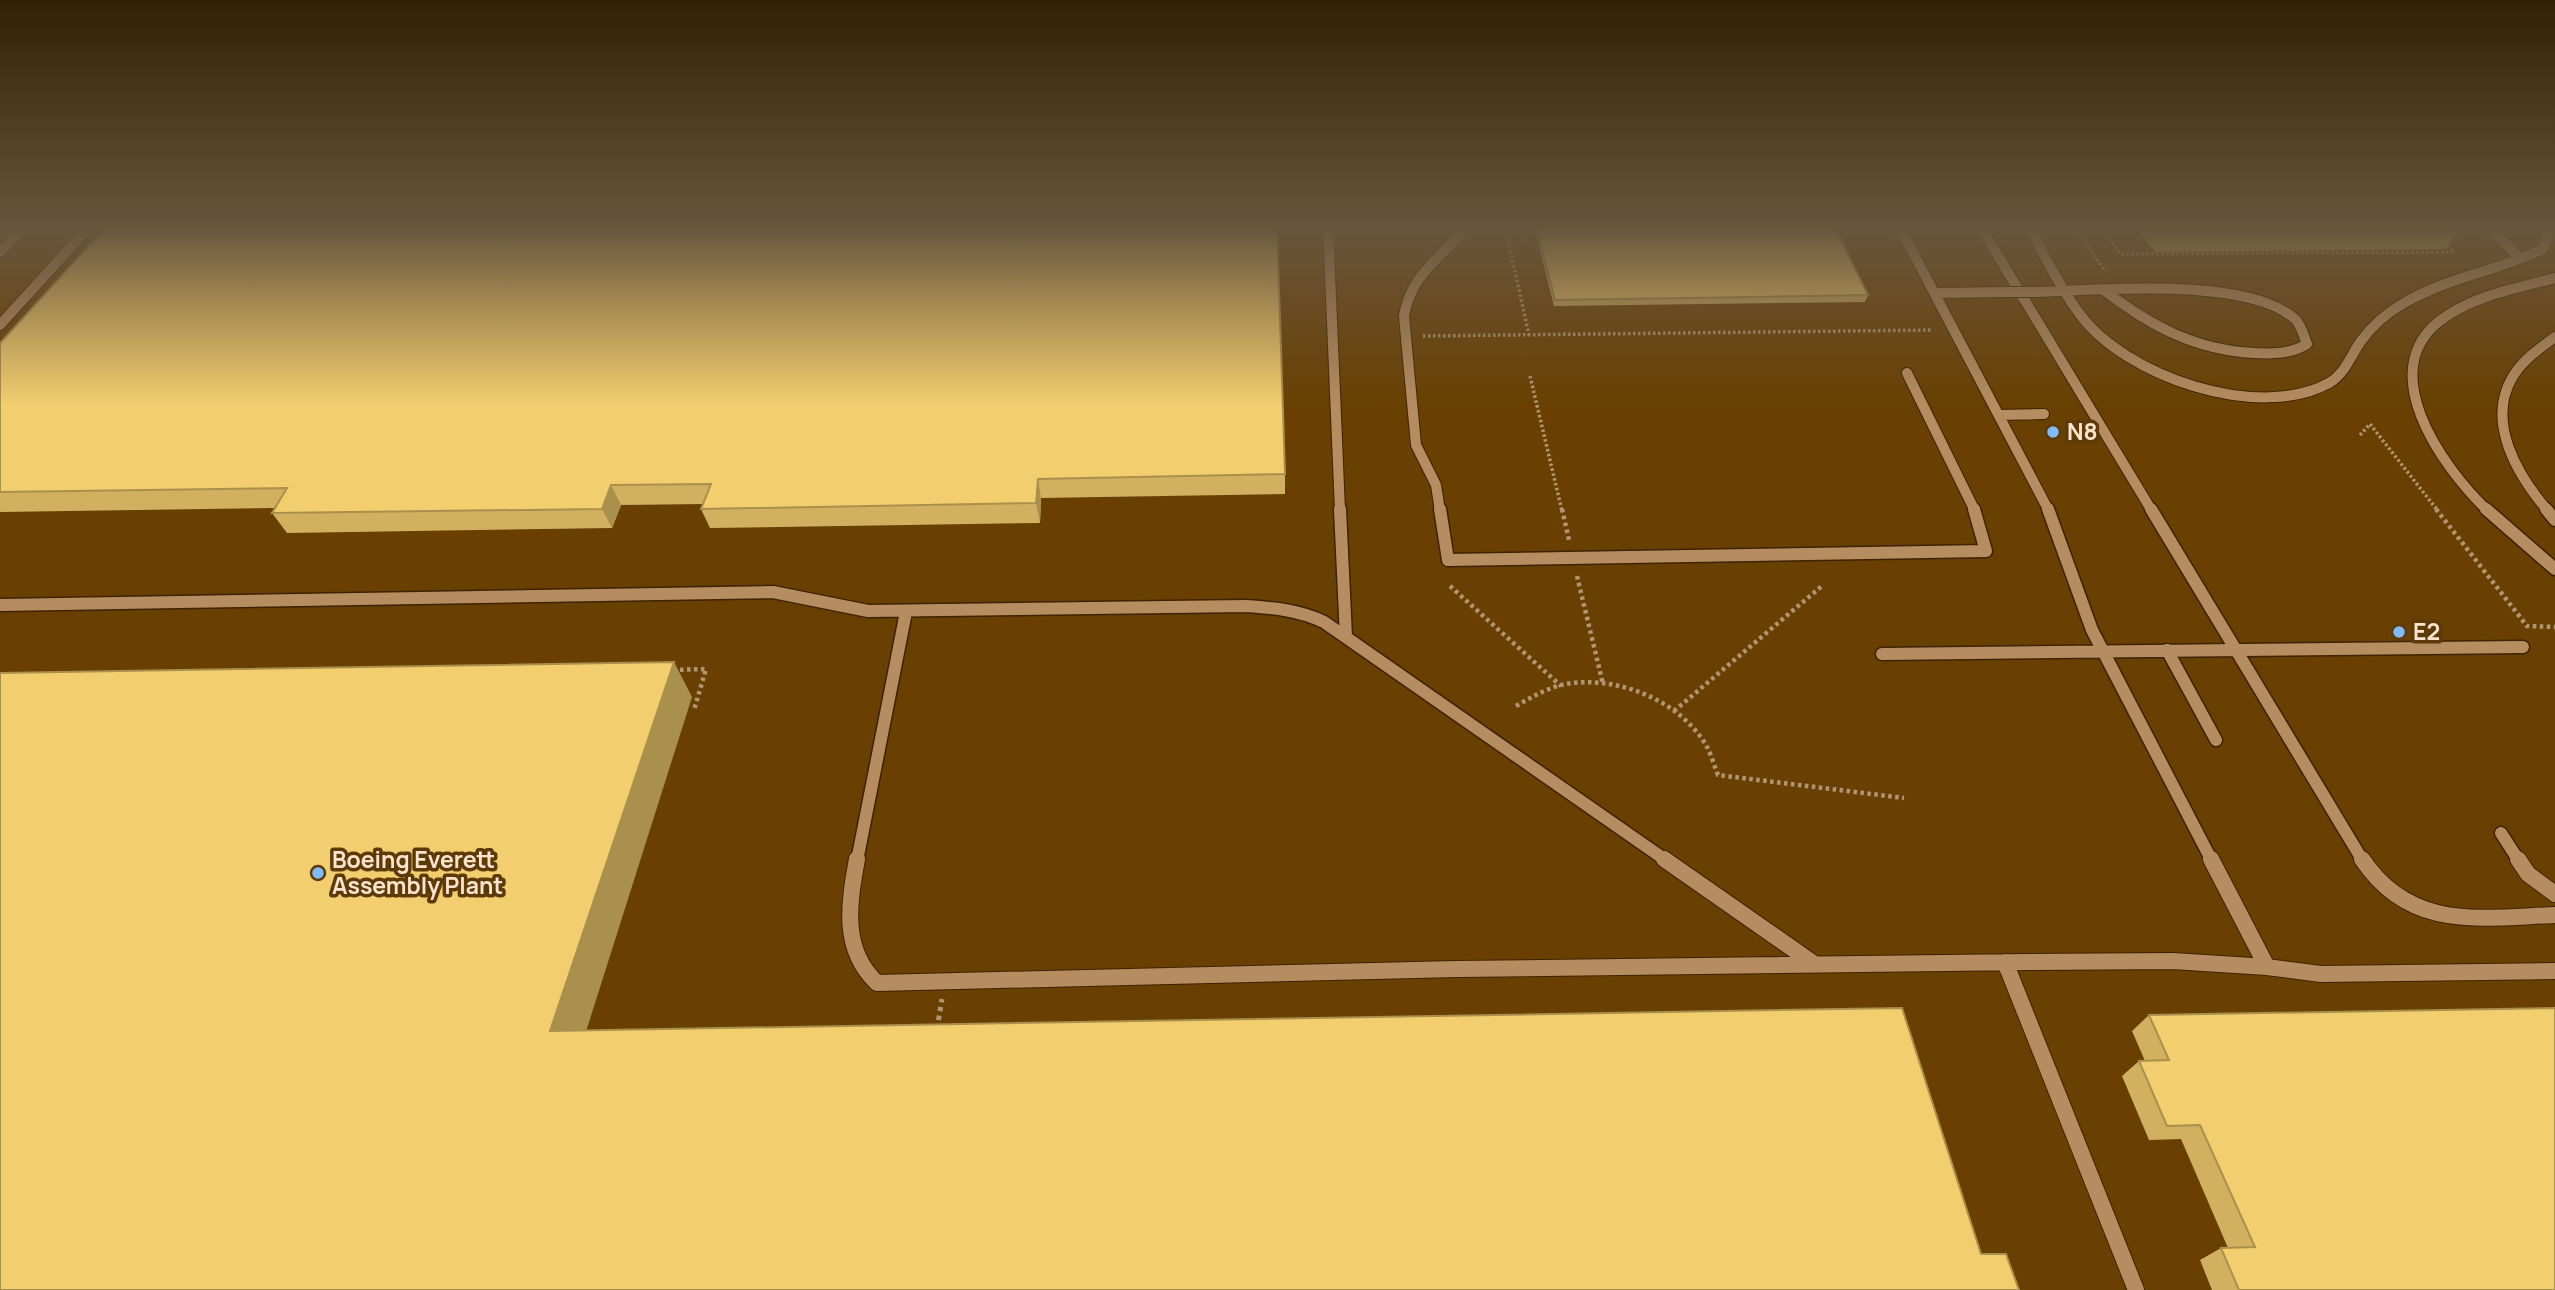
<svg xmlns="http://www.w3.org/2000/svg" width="2555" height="1290" viewBox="0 0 2555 1290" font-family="Manrope,sans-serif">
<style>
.built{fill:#694001}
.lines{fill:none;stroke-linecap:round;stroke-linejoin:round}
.minor-far2-casing{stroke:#3d2300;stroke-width:12}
.minor-far1-casing{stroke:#3d2300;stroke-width:15}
.minor-casing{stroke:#3d2300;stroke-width:18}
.path-far2{stroke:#b29672;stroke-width:3.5;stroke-dasharray:2.5 2.5;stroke-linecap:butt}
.path-far1{stroke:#b29672;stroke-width:4.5;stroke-dasharray:3.5 3.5;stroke-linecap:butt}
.path{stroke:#b29672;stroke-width:5;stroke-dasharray:4.5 4.5;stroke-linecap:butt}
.minor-far2{stroke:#b68d60;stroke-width:10}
.minor-far1{stroke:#b68d60;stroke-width:12}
.minor{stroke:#b68d60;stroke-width:16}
.minor-bridge-casing{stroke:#3d2300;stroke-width:12;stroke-linecap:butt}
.minor-bridge{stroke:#b68d60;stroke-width:10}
.wall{fill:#d1b15f}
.shaded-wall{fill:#aa904d}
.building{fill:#f3ce6e;stroke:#aa904d;stroke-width:2}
.poi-dot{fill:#7fbdfa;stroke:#5e3a08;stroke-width:2.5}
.labels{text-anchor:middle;stroke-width:7;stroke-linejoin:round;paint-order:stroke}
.poi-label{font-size:23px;font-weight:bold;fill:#fae4cc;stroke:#5e3a08;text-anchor:start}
</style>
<rect width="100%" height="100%" fill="#5e3a08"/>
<path class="built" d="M0 226H2555V1290H0Z"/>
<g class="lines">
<defs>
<path id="minor-far2" d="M1328 226 1340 511
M1899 226 2049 511
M1980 226 2152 511
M2028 226C2045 255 2059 287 2079 313 2124 376 2258 422 2329 383 2345 374 2351 355 2361 341 2372 326 2388 312 2404 303 2448 277 2498 271 2543 249L2548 238 2543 226
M2488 226 2520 258
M0 252 25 226
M2038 292C2099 290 2250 276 2296 320 2301 325 2304 337 2307 344 2291 354 2272 354 2254 353 2195 350 2151 326 2105 291
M1935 293 2007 292
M0 325 90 226
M1907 373 1975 511
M1999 415 2044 414
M1440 511 1436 485 1416 445 1404 316C1411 273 1442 258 1467 226
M2488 511C2442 467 2368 365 2448 315 2480 294 2519 288 2555 278
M2548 511C2518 476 2486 423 2512 378 2522 360 2539 349 2555 337"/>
<path id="minor-far1" d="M1340 509 1346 637
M1440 509 1448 560 1986 551 1974 509
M2048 509 2092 630 2212 861
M2151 509 2363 861
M2486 509 2555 569
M2546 509 2555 520
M0 605 773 592 868 611 1246 606C1274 608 1299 610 1324 622L1667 861
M2167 650 2216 740
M1882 654 2523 647
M2501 833 2519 861
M857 861 906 612"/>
<path id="minor" d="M857 859C849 903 841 949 877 983L1456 969 2027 962 2173 961 2267 967 2321 974 2555 971
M1664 859 1813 963
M2211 859 2267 967
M2362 859C2410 931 2479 918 2555 915
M2518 859 2528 874 2555 894
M2005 962 2136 1290"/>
</defs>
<use href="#minor-far2" class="minor-far2-casing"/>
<use href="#minor-far1" class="minor-far1-casing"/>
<use href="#minor" class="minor-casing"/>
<path class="path-far2" d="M1505 226 1529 335
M2074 226 2106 272
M2101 226 2120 254 2454 252 2446 243
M1423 336 1932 330
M1530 376 1562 511
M2360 435 2370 424 2438 511"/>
<path class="path-far1" d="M1562 509 1569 540
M2436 509 2527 626 2555 627
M1577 576 1603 684
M1450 586 1561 686
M673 670 706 669 694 710
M1516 706C1532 697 1547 688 1565 684 1617 675 1679 700 1706 745 1711 754 1714 765 1718 775L1904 798
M1674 711 1823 585"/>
<path class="path" d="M937 1029 942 999"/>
<use href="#minor-far2" class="minor-far2"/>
<use href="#minor-far1" class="minor-far1"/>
<use href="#minor" class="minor"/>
<defs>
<path id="minor-bridge" d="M2007 292H2038"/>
</defs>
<use href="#minor-bridge" class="minor-bridge-casing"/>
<use href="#minor-bridge" class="minor-bridge"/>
</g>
<path class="wall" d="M1534 226H1834L1868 295 1865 302 1554 306Z
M2135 226H2463L2445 249 2155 252Z
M0 343 1285 474V494L1041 498 1040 523 710 528 701 509 703 504 621 505 612 528 287 533 272 513 275 508 0 512Z
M2149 1015 2555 1290H2212L2200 1260 2221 1248H2228L2181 1139 2149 1140 2122 1076 2139 1061H2145L2132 1031Z"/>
<path class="shaded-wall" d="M1038 479 1041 498 1040 523 1036 503Z
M611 485 621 505 612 528 602 509Z
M674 662 692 697 577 1060 550 1031Z"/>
<path class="building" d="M107 226H1277L1285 474 1038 479 1036 503 701 509 711 484 611 485 602 509 272 513 287 488 0 492V343Z
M1536 226H1834L1868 295 1555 300Z
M2168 226H2294L2169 227Z
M674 662 550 1031 1902 1008 1981 1254H2006L2019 1290H0V673Z
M2555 1008V1290H2239L2221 1248 2255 1247 2200 1125 2167 1126 2139 1061 2169 1060 2149 1015Z"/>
<linearGradient id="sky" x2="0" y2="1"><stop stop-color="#342004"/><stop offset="0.56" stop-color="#68553d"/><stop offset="1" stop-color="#68553d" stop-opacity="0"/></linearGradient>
<rect width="2555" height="406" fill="url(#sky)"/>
<g class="poi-dot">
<circle cx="2053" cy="432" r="7"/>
<circle cx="2399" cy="632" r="7"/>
<circle cx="318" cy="873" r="7"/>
</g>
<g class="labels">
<g class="poi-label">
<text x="2067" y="440">N8</text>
<text x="2413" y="640">E2</text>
<text x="332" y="868">Boeing Everett<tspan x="332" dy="26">Assembly Plant</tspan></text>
</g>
</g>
</svg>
